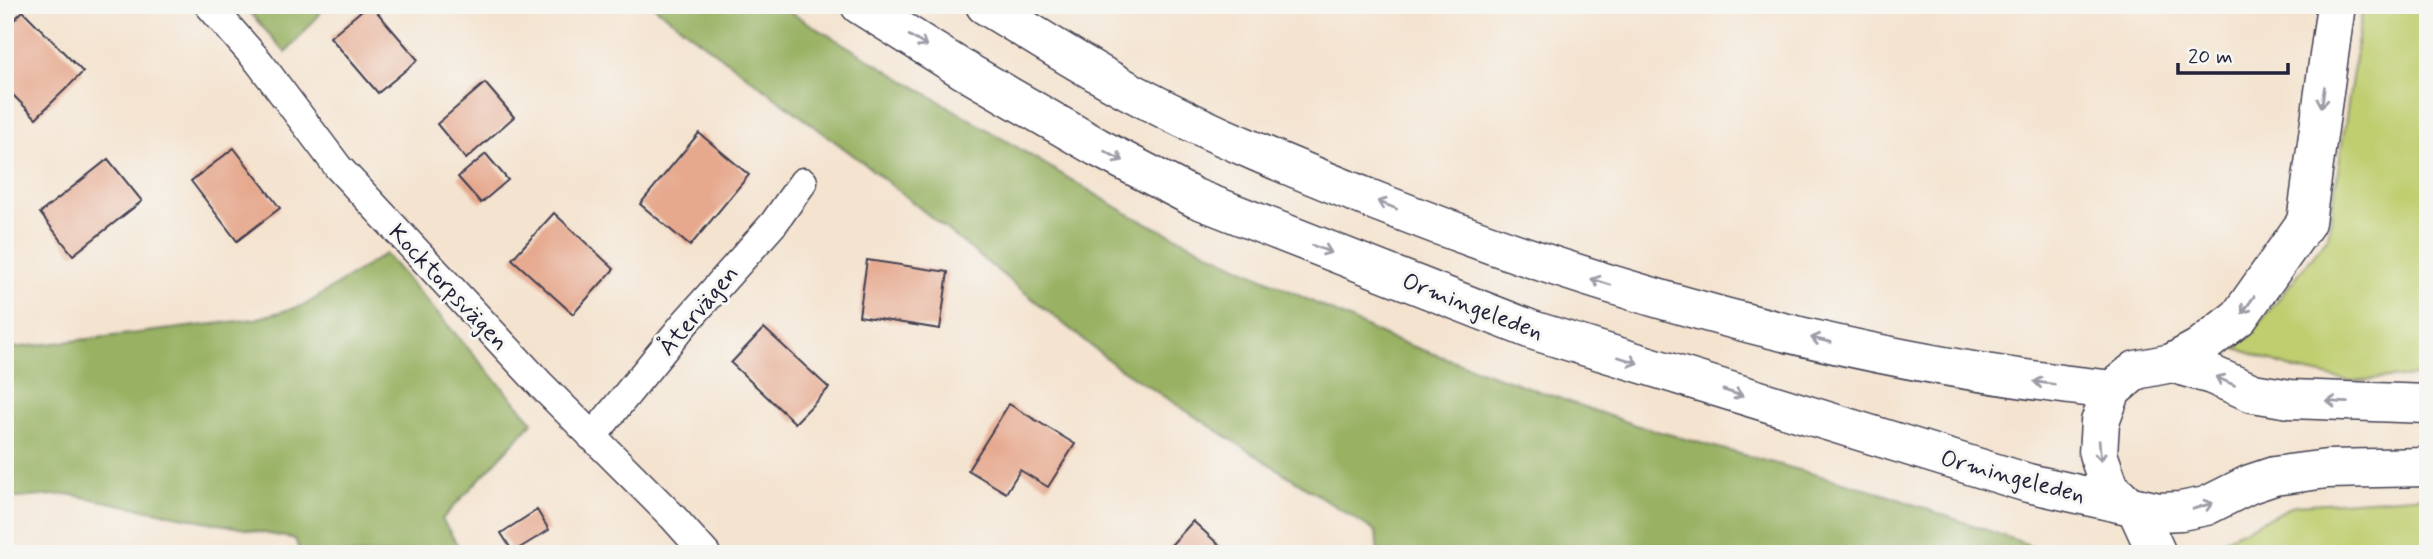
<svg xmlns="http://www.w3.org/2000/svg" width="2433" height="559" viewBox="0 0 2433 559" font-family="Mynerve,sans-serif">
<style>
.green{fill:#c0ce70;stroke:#717856;stroke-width:2}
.forest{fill:#98b162;stroke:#5d6a4e;stroke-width:2}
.building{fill:#e6a98e}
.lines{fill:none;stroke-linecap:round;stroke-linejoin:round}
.minor-casing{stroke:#423f51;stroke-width:31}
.secondary-casing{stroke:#423f51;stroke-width:41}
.motorway-casing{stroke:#423f51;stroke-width:41}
.minor{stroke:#fff;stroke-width:28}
.secondary{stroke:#fff;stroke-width:38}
.motorway{stroke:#fff;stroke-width:38}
.oneway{stroke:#9c9ca7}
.labels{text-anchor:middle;stroke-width:6;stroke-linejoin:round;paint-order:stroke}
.street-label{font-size:24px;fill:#22223b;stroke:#f6f6f2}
</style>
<rect width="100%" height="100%" fill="#f6f6f2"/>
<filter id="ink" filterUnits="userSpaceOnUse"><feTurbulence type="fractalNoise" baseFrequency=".0143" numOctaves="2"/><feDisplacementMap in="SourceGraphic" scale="14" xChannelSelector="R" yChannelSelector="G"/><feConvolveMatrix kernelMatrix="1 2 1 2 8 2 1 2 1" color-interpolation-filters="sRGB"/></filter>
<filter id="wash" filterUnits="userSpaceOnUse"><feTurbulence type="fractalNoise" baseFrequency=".00686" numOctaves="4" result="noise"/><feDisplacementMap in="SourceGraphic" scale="28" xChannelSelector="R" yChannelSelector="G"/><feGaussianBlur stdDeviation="1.57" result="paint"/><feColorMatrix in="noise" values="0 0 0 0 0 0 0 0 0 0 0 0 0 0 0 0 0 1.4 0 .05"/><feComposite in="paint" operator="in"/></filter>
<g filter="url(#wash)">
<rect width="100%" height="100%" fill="#f4e3cf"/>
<path class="green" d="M2363 5H2428V375L2350 381 2294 369 2236 348 2249 336 2328 237Z
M2428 496V554H2212L2215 544 2295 505Z"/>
<path class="forest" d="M243 5H327L286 53Z
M652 5H778L1132 216 1389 338 1635 425 1872 490 2027 544 2035 554H1378L1376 532 1116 366 865 164Z
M385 254 533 422 442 519 463 554H301L295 539 68 494 5 499V349L255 319 305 305Z"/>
<g id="blocks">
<path class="building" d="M368 5H371L418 60 378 93 330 37Z
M23 11 83 72 36 118 5 87V29Z
M485 83 514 117 466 159 437 124Z
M699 133 749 175 690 246 640 204Z
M234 148 280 208 237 241 191 181Z
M486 154 508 180 481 203 458 177Z
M108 159 142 201 73 255 40 213Z
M554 213 614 269 573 314 512 259Z
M867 260 948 272 940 329 859 316Z
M764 328 829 388 795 423 731 363Z
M1009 404 1075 444 1048 487 1020 470 1006 493 968 470Z
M537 510 549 530 513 552 501 533Z
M1193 521 1229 554H1163Z"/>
</g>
</g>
<g filter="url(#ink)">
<use href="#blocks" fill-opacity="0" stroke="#423f51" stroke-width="2"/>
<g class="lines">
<defs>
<path id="minor" d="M209 5 259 62 338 167 541 385 672 516 706 554
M592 437 685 323 774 223 803 182"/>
<path id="secondary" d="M860 5 962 69 1097 147 1195 198 1532 330 2028 483 2159 512 2181 511 2206 506 2250 484 2274 476 2327 469 2428 467
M985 5C1035 35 1084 67 1135 94 1214 136 1296 169 1378 202 1613 295 1860 363 2112 390
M2127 504 2110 488 2098 454 2100 422 2112 390 2136 370 2172 363 2212 375 2253 393 2290 399 2428 404"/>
<path id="motorway" d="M2172 363 2199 348 2239 317 2306 222 2336 5
M2136 508 2157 554"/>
</defs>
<use href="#minor" class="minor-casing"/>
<use href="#secondary" class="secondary-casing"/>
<use href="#motorway" class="motorway-casing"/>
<use href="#minor" class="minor"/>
<use href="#secondary" class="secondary"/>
<use href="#motorway" class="motorway"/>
</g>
<defs><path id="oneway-shaft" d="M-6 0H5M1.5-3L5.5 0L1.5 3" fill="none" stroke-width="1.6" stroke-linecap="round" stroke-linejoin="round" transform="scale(1.75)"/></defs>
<g class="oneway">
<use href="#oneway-shaft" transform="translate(918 41) rotate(32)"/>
<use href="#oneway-shaft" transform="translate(2323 97) rotate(98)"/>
<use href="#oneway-shaft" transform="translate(1114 156) rotate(27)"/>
<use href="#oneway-shaft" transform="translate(1387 205) rotate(-158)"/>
<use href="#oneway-shaft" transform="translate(1322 249) rotate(21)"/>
<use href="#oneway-shaft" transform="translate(1601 282) rotate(-163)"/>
<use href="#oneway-shaft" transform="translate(2248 305) rotate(125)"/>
<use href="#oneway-shaft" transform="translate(1821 340) rotate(-167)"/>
<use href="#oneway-shaft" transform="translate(1628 360) rotate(18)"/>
<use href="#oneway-shaft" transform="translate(2225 381) rotate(-156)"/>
<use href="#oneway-shaft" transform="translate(2044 383) rotate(-172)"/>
<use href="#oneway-shaft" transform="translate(1733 393) rotate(17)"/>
<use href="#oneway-shaft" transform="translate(2337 402) rotate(-177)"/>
<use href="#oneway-shaft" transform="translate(2100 451) rotate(85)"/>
<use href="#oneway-shaft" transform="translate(2203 506) rotate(-17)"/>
</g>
</g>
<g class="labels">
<g class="street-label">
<text transform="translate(449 287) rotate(47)" y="8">Kocktorpsvägen</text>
<text transform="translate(1473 306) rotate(21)" y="8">Ormingeleden</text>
<text transform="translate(698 310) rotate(-50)" y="8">Återvägen</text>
<text transform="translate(2013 476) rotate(15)" y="8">Ormingeleden</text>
</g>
</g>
<rect width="2433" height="559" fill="none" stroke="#f6f6f2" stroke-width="28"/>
<path d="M2178 63v10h110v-10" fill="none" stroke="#22223b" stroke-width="3.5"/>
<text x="2188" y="63" font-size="21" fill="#22223b" stroke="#f6f6f2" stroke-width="5" paint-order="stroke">20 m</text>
</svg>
